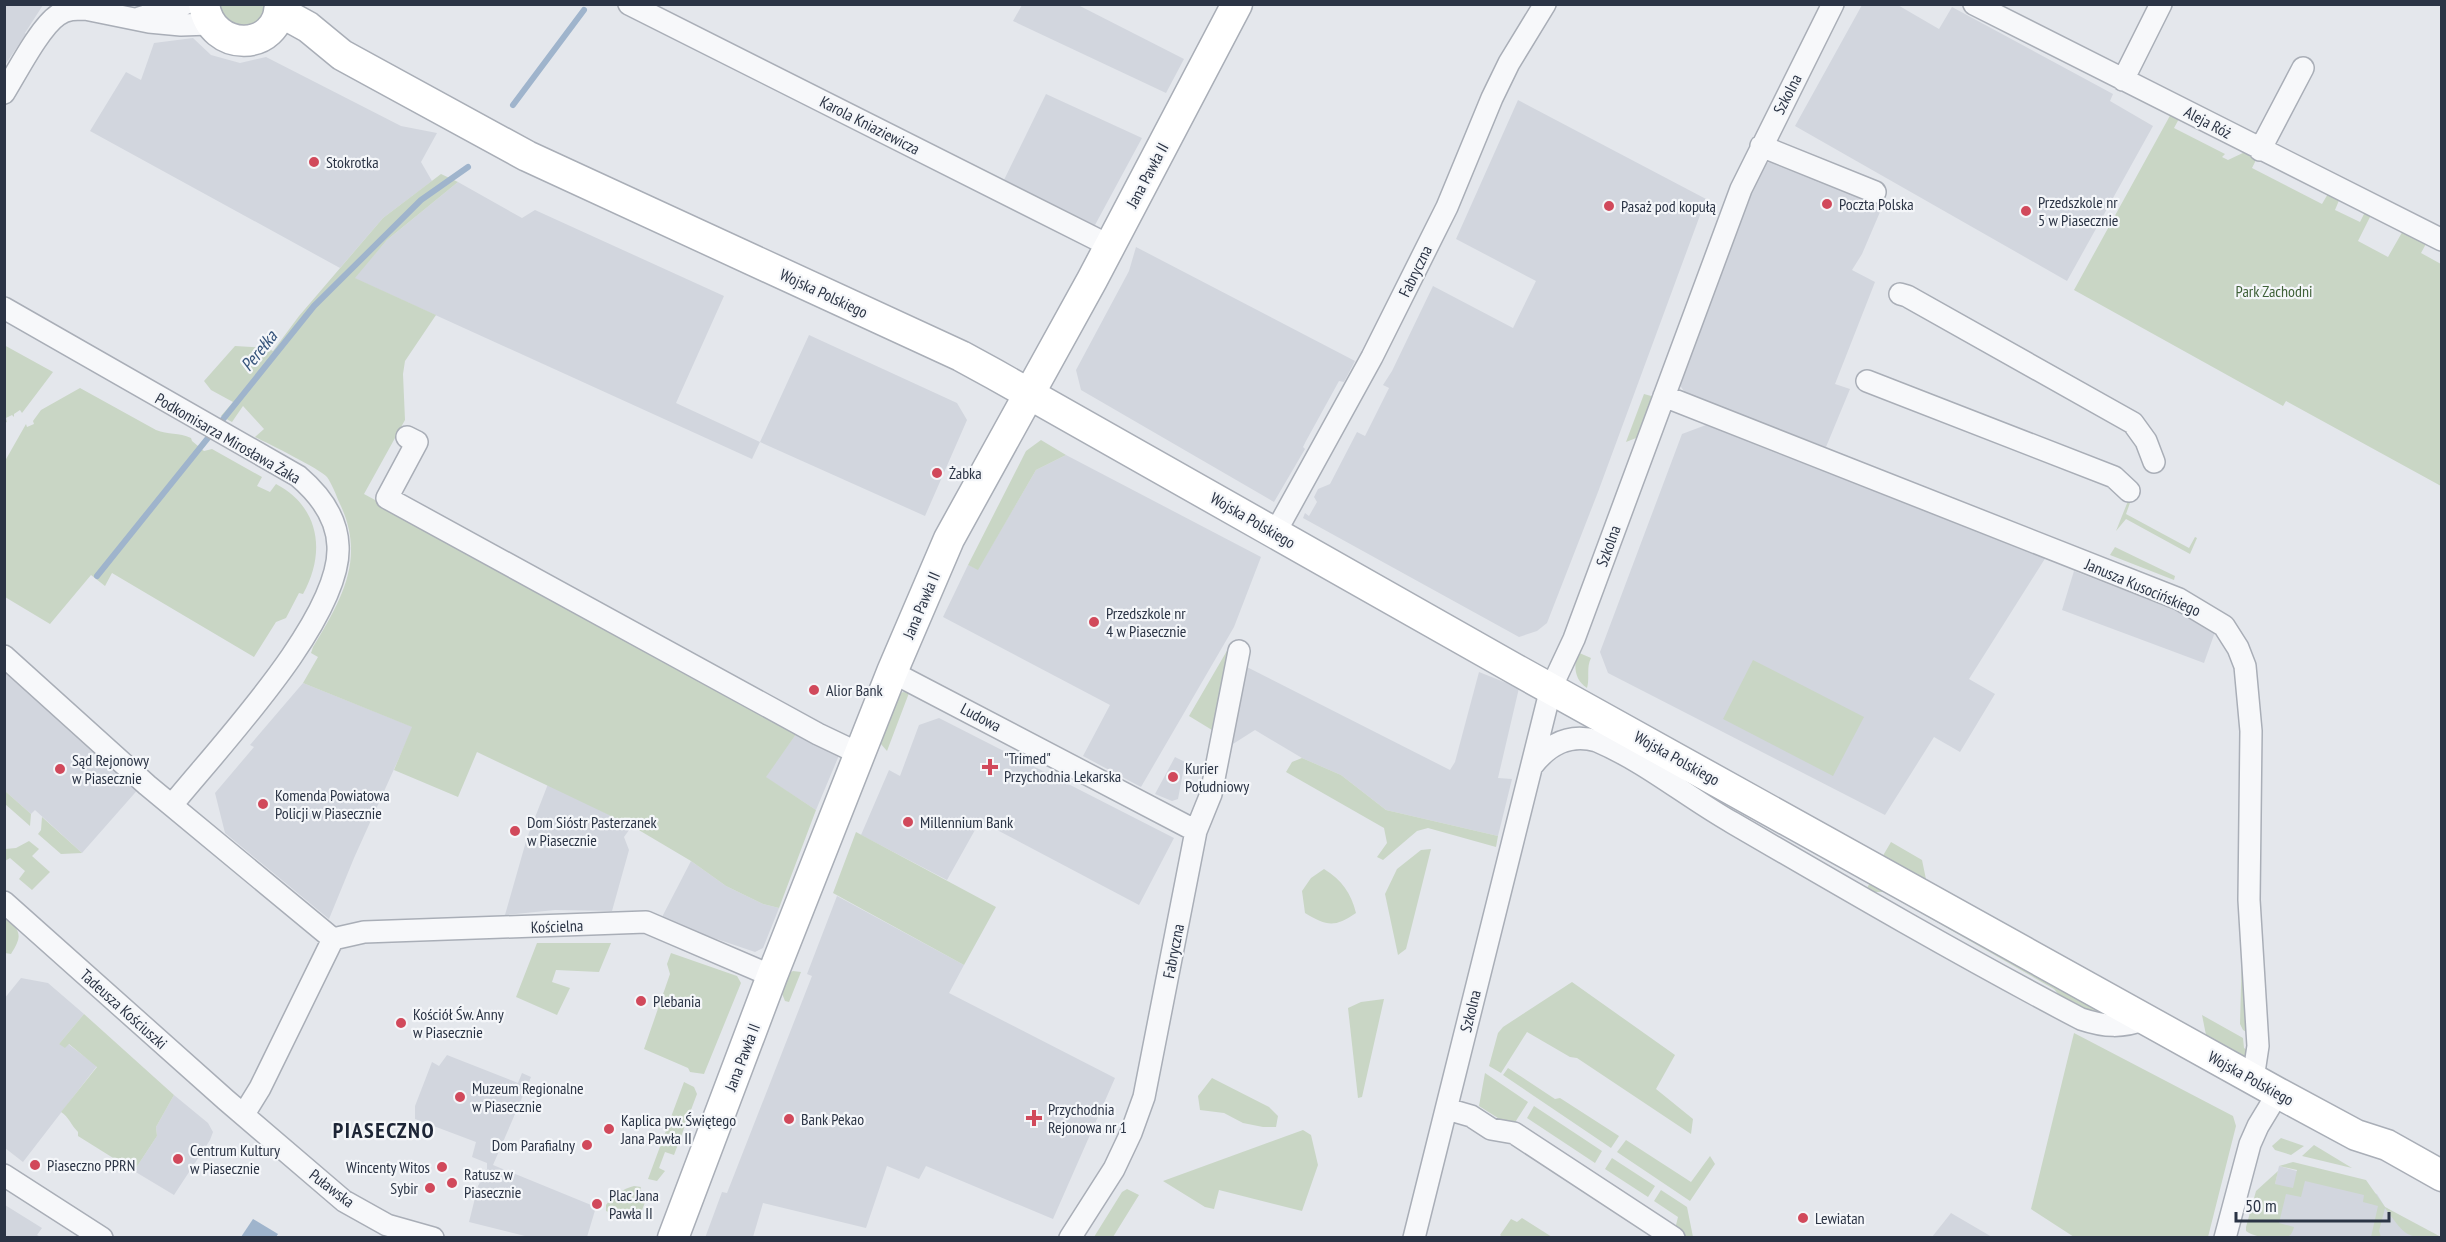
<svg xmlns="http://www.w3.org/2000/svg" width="2446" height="1242" viewBox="0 0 2446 1242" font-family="'PT Sans Narrow',sans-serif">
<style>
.built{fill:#d2d6de}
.green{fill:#c9d6c5}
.water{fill:#9fb4cc}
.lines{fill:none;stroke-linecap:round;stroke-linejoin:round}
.stream{stroke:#9fb4cc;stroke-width:6}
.street-casing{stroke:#a9aeb7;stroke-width:24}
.secondary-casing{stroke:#a9aeb7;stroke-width:33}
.street{stroke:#f7f8fa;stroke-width:21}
.secondary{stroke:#fff;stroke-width:30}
.poi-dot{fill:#d1495b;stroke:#f4f6f9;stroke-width:2}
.labels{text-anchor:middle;stroke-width:4.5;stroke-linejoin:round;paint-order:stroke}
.street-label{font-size:16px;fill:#2b3445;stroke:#f4f6f9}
.poi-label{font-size:16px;fill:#2b3445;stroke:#f4f6f9;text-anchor:start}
.park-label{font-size:16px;fill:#3f6138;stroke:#f4f6f9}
.water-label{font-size:18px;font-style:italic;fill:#34527a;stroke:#f4f6f9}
.district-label{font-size:22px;font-weight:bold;letter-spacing:1.5px;fill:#1d2536;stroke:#f4f6f9}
</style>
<rect width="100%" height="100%" fill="#e4e7ec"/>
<path class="built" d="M5 4 43 5 25 33 26 34 5 65Z
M1896 4 1939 29 1952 7 2113 94 2110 101 2153 126 2067 281 1795 126 1862 5Z
M1022 5H1078L1184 59 1166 93 1013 21Z
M193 38 211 55 240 63 266 57 401 126 437 133 421 162 432 181 383 218 340 268 90 131 126 72 141 80 154 43Z
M1046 94 1142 138 1095 225 1080 223 1003 182Z
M1518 100 1706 199 1598 492 1547 623 1537 631 1519 637 1303 518 1305 513 1309 516 1317 502 1314 497 1318 489 1330 484 1357 432 1365 436 1389 388 1383 385 1392 371 1433 286 1513 328 1536 281 1456 239Z
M1773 161 1883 205 1862 254 1852 270 1875 282 1835 384 1850 389 1826 447 1686 394 1679 384 1754 176 1764 164Z
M458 182 522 218 535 210 724 296 676 403 760 442 809 335 957 403 967 420 925 516 760 442 752 459 354 278 387 240Z
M1136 247 1355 361 1344 382 1339 381 1306 441 1303 447 1305 449 1274 502 1081 390 1076 370 1129 271Z
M1706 425 2046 557 1969 679 1995 694 1960 752 1934 737 1885 815 1608 673 1600 652 1682 434Z
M1066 455 1261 557 1234 627 1141 787 1083 756 1110 705 943 617 968 565 978 569 1036 470Z
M2074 571 2209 623 2215 632 2204 663 2062 610Z
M1241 664 1450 770 1455 762 1479 672 1519 688 1498 778 1512 779 1498 836 1386 810 1341 775 1302 758 1255 730 1225 749Z
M5 667 141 786 82 853 35 810 31 814 5 791Z
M303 683 413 727 354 858 329 919 225 833 215 793 254 747 250 745Z
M939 718 1174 838 1139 905 980 821 947 880 861 835 889 770 900 776 919 725Z
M799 730 840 753 816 810 765 777Z
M1175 757 1185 762 1178 799 1172 801 1155 794Z
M548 784 632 826 624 837 629 850 612 911 555 910 505 915 527 838Z
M691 861 726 886 763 904 779 908 763 948 755 952 699 933 662 917Z
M837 896 964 965 949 993 1115 1078 1053 1219 926 1166 919 1179 887 1166 866 1228 763 1203 753 1237 705 1238 722 1192 727 1193 812 976 807 974Z
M21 978 48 983 84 1014 59 1044H68L97 1066 23 1162 5 1148 4 999Z
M447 1055 518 1083 522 1073 531 1077 493 1165 596 1207 587 1237H529L469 1222 478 1186 487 1169V1163L472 1157 476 1142 415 1119V1106L432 1062 439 1066Z
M174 1095 208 1123 213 1132 210 1140 174 1195 134 1171 157 1136 156 1127Z
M2279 1166 2377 1194 2385 1207 2433 1237 2263 1238Z
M5 1205 42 1228 37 1235 41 1237H5Z
M1951 1213 1992 1237H1932Z"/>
<path class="green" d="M218 5H264C264 31 245 27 226 24Z
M2172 112 2180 117 2174 128 2225 154 2222 157 2228 160 2247 151 2258 156 2252 168 2322 204 2329 192 2340 198 2335 210 2360 222 2366 210 2372 213 2358 241 2388 257 2404 229 2427 242 2421 253 2441 264V486L2286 401 2283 406 2074 290Z
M441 174 458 182 387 240 355 278 436 315 405 361 403 374 405 420 364 494 799 730 766 777 816 810 779 908 763 904 726 886 691 861 632 826 477 752 458 797 394 770 412 727 303 683 318 657 311 653 313 647C341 600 367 558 339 502 336 495 332 484 327 477 320 469 269 444 255 437L264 429 243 406 232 422 221 416 233 402 211 390 204 381 235 346 267 348 273 351 299 316 383 218Z
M4 345 53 372 22 413 20 410 14 414V417L12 415 6 418 7 422 5 423Z
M80 388 156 430C168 435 179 432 191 438L192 441 204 451 212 449 262 477 257 486 270 492 276 484C320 507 326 553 303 594L299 593 286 618 276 622 254 657 112 573 105 586 91 575 50 624 5 597V461L26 424 27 427 34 424 33 421 41 410Z
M1644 394 1651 396 1654 402 1641 436 1626 442Z
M1041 440 1066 455 1036 470 978 570 968 565 1026 451Z
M2131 500 2126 514 2189 548 2195 537 2197 538 2190 554 2126 519 2116 531 2128 501Z
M2115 547 2175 576 2174 580 2110 555Z
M1228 649 1232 652 1217 722 1212 730 1189 716Z
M1577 652 1591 658C1586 668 1590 677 1587 688 1574 679 1574 667 1577 652Z
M1753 660 1864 717 1833 776 1723 719Z
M904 692 909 693 887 751 880 743 899 693Z
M1302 758 1341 775 1386 810 1498 836 1496 847 1428 828 1417 831 1383 860 1377 857 1387 843 1384 828 1286 772 1292 762Z
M5 791 31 814 30 826 5 804Z
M42 817 82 853 61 854 38 834 41 830Z
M856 832 996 907 964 965 833 893Z
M29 841 39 849 32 856 50 872 32 890 19 879 25 871 10 858 5 861V849L16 848Z
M1891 842 1922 860 1927 884 1881 859Z
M1431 849 1406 949 1398 955 1385 894 1397 869 1421 850Z
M1324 869C1342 880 1351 893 1356 913 1334 928 1327 926 1305 913L1302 891 1311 878Z
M1872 880 2118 1016 2112 1019 2067 1004 2054 989 1884 892H1867L1865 891Z
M2243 913 2250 1034 2243 1030 2240 1024Z
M4 916C21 931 23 935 11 954L5 953Z
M537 943H611L599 972 556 970 552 982 570 988 557 1015 516 997Z
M671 953 737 976 741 983 704 1074 690 1072 688 1068 644 1049 670 974 667 964Z
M793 971 801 972 789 1002 785 1001 781 991 788 974Z
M1572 982 1675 1055 1656 1089 1693 1119 1691 1134 1577 1058 1570 1057 1527 1032 1501 1073 1489 1066 1498 1033 1503 1027Z
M1384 999 1362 1097 1358 1098 1348 1008 1361 1002Z
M84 1014 174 1095 156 1127 157 1136 134 1171 78 1136V1132C71 1125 69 1117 61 1112L97 1067 69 1044 65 1048 59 1044Z
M2202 1015 2243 1038 2244 1048 2250 1052 2244 1059 2207 1040Z
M2074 1033 2233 1116 2236 1126 2208 1237H2074L2031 1209Z
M1508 1068 1555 1099 1560 1098 1619 1136 1611 1148 1503 1075Z
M1485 1073 1528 1102 1512 1127 1479 1106Z
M1212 1078 1269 1107 1278 1116 1276 1127H1263L1243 1123 1224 1113 1200 1110 1198 1096Z
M684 1082 694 1087 697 1094 674 1155 665 1152 659 1168 665 1171 657 1181 648 1179Z
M1534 1106 1602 1151 1595 1163 1527 1118Z
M1303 1130 1311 1135 1318 1165 1302 1211 1219 1190 1214 1209 1205 1207 1163 1181Z
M2281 1138 2304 1146 2291 1155 2275 1150 2272 1146Z
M1626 1140 1691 1182 1710 1156 1715 1164 1690 1201 1617 1152Z
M2314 1145 2352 1168 2302 1156Z
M1612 1158 1655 1186 1648 1197 1605 1169Z
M2293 1162 2366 1180 2385 1207 2441 1237C2404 1238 2407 1237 2385 1208L2379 1231 2381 1237H2371L2378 1206 2363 1202 2364 1195 2305 1181 2301 1197 2286 1194 2279 1223 2294 1227C2293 1230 2292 1234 2289 1236 2281 1242 2253 1237 2246 1231V1227L2256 1191 2278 1171 2275 1184 2293 1188 2297 1170 2279 1166Z
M634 1186 641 1187 640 1190 648 1195 640 1215 629 1220 606 1211V1205C613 1195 623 1189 634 1186Z
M1127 1189 1139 1195 1113 1237H1094L1122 1192Z
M1661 1190 1687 1207 1693 1237H1683L1675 1229 1678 1217 1654 1201Z
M1522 1218 1552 1237 1503 1238 1500 1235 1511 1219 1517 1222Z"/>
<path class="water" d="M253 1219 278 1234 276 1237H241Z"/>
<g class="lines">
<path class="stream" d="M513 105 584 10
M97 576 314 306 421 200 468 167"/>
<defs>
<path id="street" d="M629 4 1110 246
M1974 4 2442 240
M139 18 185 4
M2123 80 2161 4
M4 93C17 72 40 27 58 15 67 9 75 9 85 9L149 22 181 25 210 24
M1761 146 1875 192
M2260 150 2303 68
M1900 294 1907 296 2133 423 2146 441 2154 462
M4 308 298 476C318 493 337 517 338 546 342 618 218 748 172 805
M1867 381 2114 477 2129 491
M1664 396 2179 599 2224 626 2238 648 2245 666 2251 731 2249 900 2258 1046 2253 1079
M407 437 417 442 387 498 818 734 860 754
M1275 533 1372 357 1447 207 1492 98 1509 63 1545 4
M4 656 147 785 333 939
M892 672 1196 831
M1532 766C1549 744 1570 733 1597 741 1646 762 1687 797 1733 823 1848 890 1963 957 2081 1019 2105 1027 2122 1028 2146 1019
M4 902 226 1100 344 1201 387 1225 433 1238
M1447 1109 1471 1116 1491 1129 1514 1133 1674 1238
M244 1114 260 1088 333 939 364 932 646 922 772 976
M4 1175 102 1238
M1070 1238 1114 1169 1131 1133 1144 1097 1196 831 1211 794 1239 651
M1414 1238 1551 688 1574 639 1741 189 1833 4
M2225 1238 2250 1144 2258 1126 2278 1093"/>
<path id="secondary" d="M204 4C211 54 279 52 280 4
M279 11 308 27 342 55 527 156 961 356 994 374 1515 669 2278 1093 2356 1135 2387 1145 2442 1176
M673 1238 772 976 892 672 949 539 1092 280 1237 4"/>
</defs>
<use href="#street" class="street-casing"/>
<use href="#secondary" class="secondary-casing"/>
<use href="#street" class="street"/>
<use href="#secondary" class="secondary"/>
</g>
<g class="poi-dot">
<circle cx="314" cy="162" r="6"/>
<circle cx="1827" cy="204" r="6"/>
<circle cx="1609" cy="206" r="6"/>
<circle cx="2026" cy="211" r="6"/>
<circle cx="937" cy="473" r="6"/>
<circle cx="1094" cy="622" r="6"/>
<circle cx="814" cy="690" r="6"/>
<path d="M987 758h6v6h6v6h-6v6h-6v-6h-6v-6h6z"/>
<circle cx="60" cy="769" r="6"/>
<circle cx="1173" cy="777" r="6"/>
<circle cx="263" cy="804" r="6"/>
<circle cx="908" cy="822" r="6"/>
<circle cx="515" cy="831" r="6"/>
<circle cx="641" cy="1001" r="6"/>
<circle cx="401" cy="1023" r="6"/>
<circle cx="460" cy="1097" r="6"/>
<path d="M1031 1109h6v6h6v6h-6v6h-6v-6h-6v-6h6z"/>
<circle cx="789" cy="1119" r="6"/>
<circle cx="609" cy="1129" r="6"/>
<circle cx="587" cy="1145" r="6"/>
<circle cx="178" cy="1159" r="6"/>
<circle cx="35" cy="1165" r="6"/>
<circle cx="442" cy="1167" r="6"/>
<circle cx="452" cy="1183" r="6"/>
<circle cx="430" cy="1188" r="6"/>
<circle cx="597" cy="1204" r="6"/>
<circle cx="1803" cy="1218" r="6"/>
</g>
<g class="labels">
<g class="street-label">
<text transform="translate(1787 94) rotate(-63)" y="6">Szkolna</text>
<text transform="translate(2208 122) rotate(28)" y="6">Aleja Róż</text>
<text transform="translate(870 125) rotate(27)" y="6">Karola Kniaziewicza</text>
<text transform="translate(1147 175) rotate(-62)" y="6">Jana Pawła II</text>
<text transform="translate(1415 271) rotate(-64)" y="6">Fabryczna</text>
<text transform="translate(824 293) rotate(25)" y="6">Wojska Polskiego</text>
<text transform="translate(228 438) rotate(30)" y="6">Podkomisarza Mirosława Żaka</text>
<text transform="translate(1253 520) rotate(30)" y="6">Wojska Polskiego</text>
<text transform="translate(1608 546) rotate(-70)" y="6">Szkolna</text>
<text transform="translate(2143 587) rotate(23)" y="6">Janusza Kusocińskiego</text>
<text transform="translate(921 605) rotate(-67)" y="6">Jana Pawła II</text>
<text transform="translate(981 717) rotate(28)" y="6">Ludowa</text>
<text transform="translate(1677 758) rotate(29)" y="6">Wojska Polskiego</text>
<text transform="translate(557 926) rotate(-2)" y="6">Kościelna</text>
<text transform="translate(1173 951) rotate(-79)" y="6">Fabryczna</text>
<text transform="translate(124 1009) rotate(42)" y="6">Tadeusza Kościuszki</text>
<text transform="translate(1470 1011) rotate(-76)" y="6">Szkolna</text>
<text transform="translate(742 1057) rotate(-69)" y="6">Jana Pawła II</text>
<text transform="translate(2251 1078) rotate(29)" y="6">Wojska Polskiego</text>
<text transform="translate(332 1188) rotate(37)" y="6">Puławska</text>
</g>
<g class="poi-label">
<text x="326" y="168">Stokrotka</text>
<text x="2038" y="208">Przedszkole nr<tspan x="2038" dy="18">5 w Piasecznie</tspan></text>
<text x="1839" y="210">Poczta Polska</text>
<text x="1621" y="212">Pasaż pod kopułą</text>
<text x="949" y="479">Żabka</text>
<text x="1106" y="619">Przedszkole nr<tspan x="1106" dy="18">4 w Piasecznie</tspan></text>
<text x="826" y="696">Alior Bank</text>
<text x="1004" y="764">"Trimed"<tspan x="1004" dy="18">Przychodnia Lekarska</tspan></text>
<text x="72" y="766">Sąd Rejonowy<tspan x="72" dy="18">w Piasecznie</tspan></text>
<text x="1185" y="774">Kurier<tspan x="1185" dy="18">Południowy</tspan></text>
<text x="275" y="801">Komenda Powiatowa<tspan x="275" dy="18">Policji w Piasecznie</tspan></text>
<text x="527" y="828">Dom Sióstr Pasterzanek<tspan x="527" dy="18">w Piasecznie</tspan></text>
<text x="920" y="828">Millennium Bank</text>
<text x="653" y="1007">Plebania</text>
<text x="413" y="1020">Kościół Św. Anny<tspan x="413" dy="18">w Piasecznie</tspan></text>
<text x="472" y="1094">Muzeum Regionalne<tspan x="472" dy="18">w Piasecznie</tspan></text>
<text x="1048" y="1115">Przychodnia<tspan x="1048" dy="18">Rejonowa nr 1</tspan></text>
<text x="801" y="1125">Bank Pekao</text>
<text x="621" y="1126">Kaplica pw. Świętego<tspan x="621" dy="18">Jana Pawła II</tspan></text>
<text x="575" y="1151" text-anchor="end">Dom Parafialny</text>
<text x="190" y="1156">Centrum Kultury<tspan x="190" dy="18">w Piasecznie</tspan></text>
<text x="47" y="1171">Piaseczno PPRN</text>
<text x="430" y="1173" text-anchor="end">Wincenty Witos</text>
<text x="464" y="1180">Ratusz w<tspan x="464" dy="18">Piasecznie</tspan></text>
<text x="418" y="1194" text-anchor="end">Sybir</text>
<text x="609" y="1201">Plac Jana<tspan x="609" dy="18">Pawła II</tspan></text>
<text x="1815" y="1224">Lewiatan</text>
</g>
<g class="park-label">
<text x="2274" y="297">Park Zachodni</text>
</g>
<g class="water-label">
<text transform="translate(259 351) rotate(-51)" y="6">Perełka</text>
</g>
<g class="district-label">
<text x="384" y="1138">PIASECZNO</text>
</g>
</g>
<rect width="2446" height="1242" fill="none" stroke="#2b3445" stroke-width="12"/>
<path d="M2236 1212v9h153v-9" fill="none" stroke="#2b3445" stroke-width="3"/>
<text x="2245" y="1212" font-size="18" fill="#2b3445" stroke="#f4f6f9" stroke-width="4.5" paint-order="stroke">50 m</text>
</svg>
